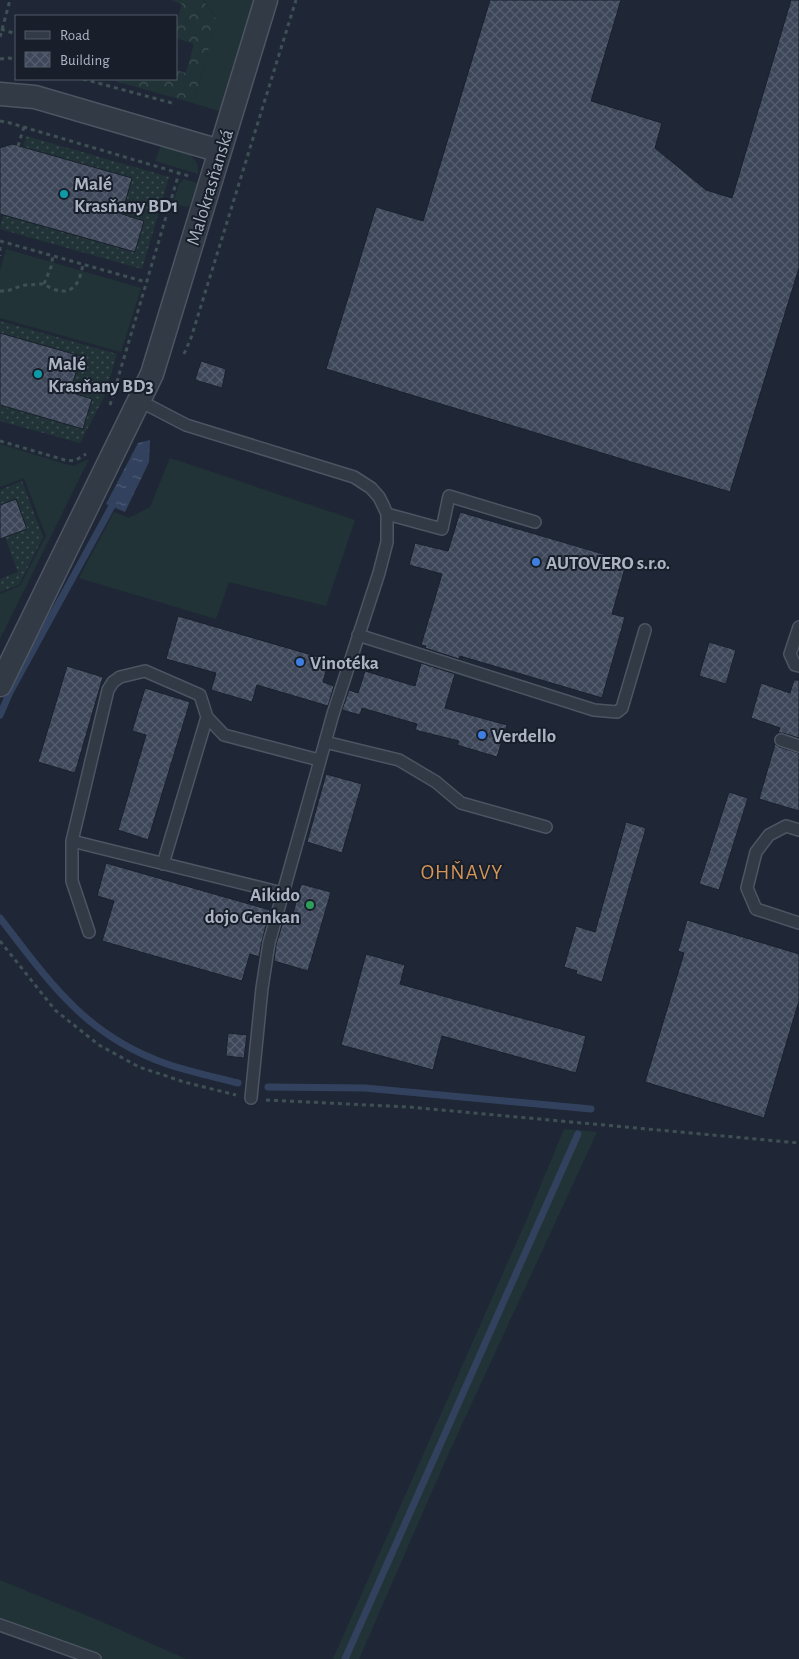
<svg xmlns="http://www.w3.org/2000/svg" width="799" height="1659" viewBox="0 0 799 1659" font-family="'Alegreya Sans',sans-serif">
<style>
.grass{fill:#213337}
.forest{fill:url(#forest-crowns)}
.garden{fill:url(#garden-dots)}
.water{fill:url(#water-ripples)}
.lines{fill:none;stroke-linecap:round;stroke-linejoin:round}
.stream{stroke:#32425e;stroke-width:7}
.building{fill:url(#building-cross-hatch);stroke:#1a212d}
.service-casing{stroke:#4d5462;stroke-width:14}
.minor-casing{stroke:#4d5462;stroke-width:25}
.path{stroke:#3e5054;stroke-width:3;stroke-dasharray:4 4;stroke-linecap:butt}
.service{stroke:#323a46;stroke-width:11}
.minor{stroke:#323a46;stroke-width:22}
.culture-dot{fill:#0f9aa8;stroke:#181f2b;stroke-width:2}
.shop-dot{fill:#3f7fe0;stroke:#181f2b;stroke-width:2}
.leisure-dot{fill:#2e9e5b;stroke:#181f2b;stroke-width:2}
.labels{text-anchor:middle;stroke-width:4;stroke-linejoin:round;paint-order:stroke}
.poi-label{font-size:19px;font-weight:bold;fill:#acb4c4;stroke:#181f2b;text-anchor:start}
.street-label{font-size:19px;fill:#acb4c4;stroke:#181f2b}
.quarter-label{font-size:21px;letter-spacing:1px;fill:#d39558;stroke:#181f2b}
</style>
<defs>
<pattern id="forest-crowns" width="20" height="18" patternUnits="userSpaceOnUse" patternTransform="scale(1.25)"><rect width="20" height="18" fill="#213337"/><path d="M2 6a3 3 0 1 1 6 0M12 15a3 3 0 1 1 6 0" fill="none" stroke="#3f4e52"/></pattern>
<pattern id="garden-dots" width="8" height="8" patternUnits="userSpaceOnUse" patternTransform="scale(1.25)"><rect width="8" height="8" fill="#213337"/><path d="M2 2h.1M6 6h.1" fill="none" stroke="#3f4e52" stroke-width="1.8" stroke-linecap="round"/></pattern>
<pattern id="water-ripples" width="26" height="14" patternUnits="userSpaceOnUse" patternTransform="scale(1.25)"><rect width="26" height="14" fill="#32425e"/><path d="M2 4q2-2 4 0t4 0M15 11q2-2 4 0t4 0" fill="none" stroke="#4d5b73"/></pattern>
<pattern id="building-cross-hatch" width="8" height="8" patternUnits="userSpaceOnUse" patternTransform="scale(1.25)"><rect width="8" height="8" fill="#3d4759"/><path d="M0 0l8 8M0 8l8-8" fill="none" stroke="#565f6f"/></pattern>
</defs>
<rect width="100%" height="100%" fill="#1f2736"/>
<path class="grass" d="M204 0H256L222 112 193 103 217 20Z
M161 146C176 148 201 153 198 174L155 161Z
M184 179 197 183 190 206 186 207 173 203 179 184Z
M6 249 141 288 121 352 0 318V271Z
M0 444 65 464 74 466 89 459 0 639V594L20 586 46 536 24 478 0 487Z
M170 458 355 520 326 606 229 582 216 619 79 578 114 512 129 518 150 507Z
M564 1129 597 1132 447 1457 359 1659H333L526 1221Z
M0 1580 100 1621 186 1659H83L0 1628Z"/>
<path class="forest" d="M171 0H203L217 20 193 103 108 79H176V70L186 73 194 44 176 38V25L182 4Z"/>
<path class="garden" d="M26 136 169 177 142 269 0 229 3 215 134 252 144 221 122 214 132 178 23 147Z
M0 321 117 354 104 397 80 443 0 421V405L83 429 92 399 70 392 80 356 0 333Z
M22 481 43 537 19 585 0 592V579L18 572 5 537 16 499 0 505V490Z"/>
<path class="water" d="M150 440 149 462 125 512 106 504 138 443Z"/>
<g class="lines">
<path class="stream" d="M0 715 10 692 112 506
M0 918C50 983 86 1036 167 1064 190 1072 215 1077 238 1083
M268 1087 365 1088 591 1109
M345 1659 578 1134"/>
</g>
<path class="building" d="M490 0H621L591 101 662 123 655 148 706 190 732 198 791 0H799V268L730 492 326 369 376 207 423 221Z
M12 144 132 178 122 214 144 221 135 252 0 214V148Z
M0 333 81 356 70 392 92 399 83 429 0 405Z
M201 361 226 369 222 388 195 380Z
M16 499 27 529 0 539V505Z
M460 512 627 561 612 614 625 617 602 698 460 656 459 659 425 648 426 646 421 645 442 574 409 565 415 543 448 551Z
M178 616 329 660 323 682 334 686 328 706 257 685 252 702 211 690 216 673 166 659Z
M709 642 736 650 726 684 699 676Z
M421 663 455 674 445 708 507 725 497 757 457 745 459 741 415 730 417 724 362 708 360 715 342 710 349 690 358 693 365 671 415 686Z
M67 666 103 677 75 773 38 762Z
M794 680H799V738L783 733H778L780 728 751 718 761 683 790 693Z
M145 688 190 702 148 840 118 830 146 735 132 731Z
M775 744 779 747 799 753V811L759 799Z
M326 774 362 784 342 853 307 842Z
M729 792 748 798 719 890 699 884Z
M626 822 646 828 602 982 576 974 577 971 564 967 576 926 595 932Z
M106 863 270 910 262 941 259 957 250 954 242 981 102 941 114 901 97 896Z
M301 884 331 892 308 971 274 961 276 945 285 915 292 917Z
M687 920 799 954V1001L764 1118 645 1082 684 953 678 951Z
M366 954 405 965 400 984 586 1036 576 1073 442 1036 433 1070 341 1045Z
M228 1033 247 1035 244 1058 226 1056Z"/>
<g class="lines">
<defs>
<path id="service" d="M140 401 186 425 354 477 371 488 379 497 383 505 387 514V542L379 573 333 714 269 943 262 988 251 1098
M387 514 442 529 449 496 535 522
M799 627 790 654 795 665 799 666
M358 635 594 710 617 712 622 708 645 630
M781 740 799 746
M325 742 399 760 436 782 461 803 546 827
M799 830 786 826 769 835 756 852 747 888 756 909 799 923
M72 841 282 893
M163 864 207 717
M89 932 72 881V841L108 690 113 682 120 677 145 671 200 695 207 717 224 735 319 760
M0 1625 95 1659"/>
<path id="minor" d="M0 94 35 97 220 151
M0 685 152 374 266 0"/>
</defs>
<use href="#service" class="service-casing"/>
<use href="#minor" class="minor-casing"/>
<path class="path" d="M1 29 16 34
M0 37 10 0
M0 59 9 58 16 60
M83 79 172 103
M0 121 10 123 189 176
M18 146 24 127
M0 241 146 282
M0 247V256
M44 284 51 267 53 255
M0 291C10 292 17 286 26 285 32 285 37 284 42 284 46 284 49 288 53 289 74 297 80 281 83 264
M184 354 191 338 296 0
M110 405 179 173
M0 441 68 461 76 460 86 454
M0 941 55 1010 99 1045 139 1067 184 1082 236 1095
M266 1100 409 1107 799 1143"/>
<use href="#service" class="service"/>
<use href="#minor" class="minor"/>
</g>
<g class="culture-dot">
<circle cx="64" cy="194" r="5"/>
<circle cx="38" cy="374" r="5"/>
</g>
<g class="shop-dot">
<circle cx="536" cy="562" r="5"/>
<circle cx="300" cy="662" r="5"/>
<circle cx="482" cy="735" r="5"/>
</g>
<circle class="leisure-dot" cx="310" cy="905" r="5"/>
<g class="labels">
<g class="poi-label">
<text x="74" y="190">Malé<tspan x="74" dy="22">Krasňany BD1</tspan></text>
<text x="48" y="370">Malé<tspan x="48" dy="22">Krasňany BD3</tspan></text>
<text x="546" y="569">AUTOVERO s.r.o.</text>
<text x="310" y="669">Vinotéka</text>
<text x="492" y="742">Verdello</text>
<text x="300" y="901" text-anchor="end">Aikido<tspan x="300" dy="22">dojo Genkan</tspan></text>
</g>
<g class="street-label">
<text transform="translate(209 187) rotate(-73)" y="7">Malokrasňanská</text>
</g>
<g class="quarter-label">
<text x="462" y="879">OHŇAVY</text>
</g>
</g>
<rect x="15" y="15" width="162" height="65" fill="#181f2b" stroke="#535b68"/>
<rect x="25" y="31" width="25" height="8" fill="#323a46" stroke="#535b68"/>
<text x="60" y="40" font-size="15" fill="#acb4c4">Road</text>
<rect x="25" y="52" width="25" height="15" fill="url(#building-cross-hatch)" stroke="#535b68"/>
<text x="60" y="65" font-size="15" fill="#acb4c4">Building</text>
</svg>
